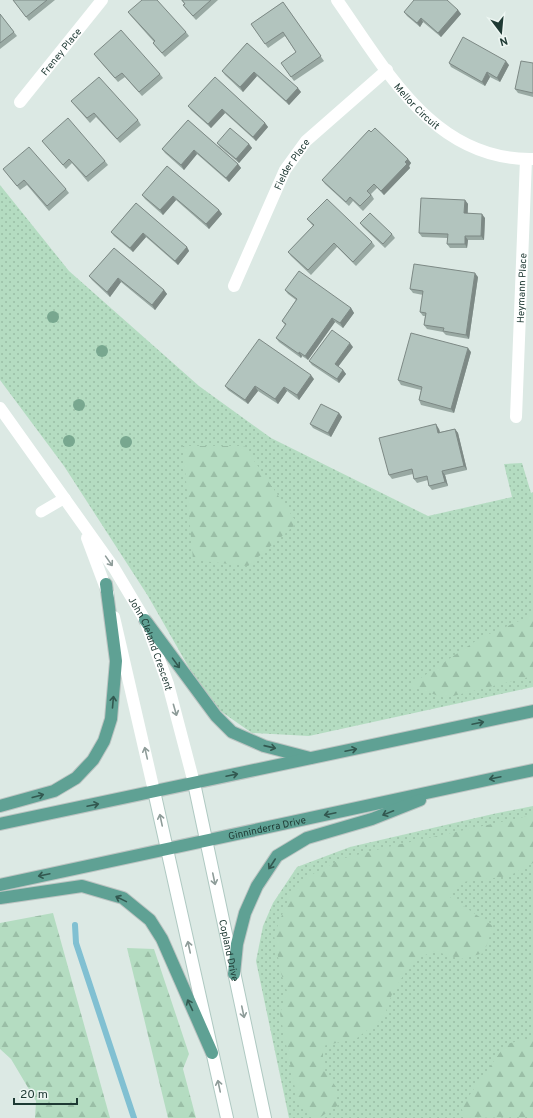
<svg xmlns="http://www.w3.org/2000/svg" width="533" height="1118" viewBox="0 0 533 1118" font-family="Overpass,sans-serif">
<style>
.green{fill:url(#green-dots)}
.forest{fill:url(#forest-firs)}
.lines{fill:none;stroke-linecap:round;stroke-linejoin:round}
.stream{stroke:#81c0d2;stroke-width:6}
.secondary-casing{stroke:#afc9c2;stroke-width:14}
.primary-casing{stroke:#bcc4c2;stroke-width:14}
.service{stroke:#fff;stroke-width:11}
.minor{stroke:#fff;stroke-width:12}
.tertiary{stroke:#fff;stroke-width:12}
.secondary{stroke:#fff;stroke-width:12}
.primary{stroke:#5fa194;stroke-width:12}
.tree{fill:#78a78f}
.wall{fill:#99a9a3}
.shaded-wall{fill:#7d8985}
.building{fill:#b2c4be;stroke:#7d8985}
.oneway{stroke:#8e9c99}
.oneway2{stroke:#325850}
.labels{text-anchor:middle;stroke-width:3;stroke-linejoin:round;paint-order:stroke}
.street-label{font-size:10px;fill:#1e3933;stroke:#edf6f2}
</style>
<defs>
<pattern id="green-dots" width="8" height="8" patternUnits="userSpaceOnUse"><rect width="8" height="8" fill="#b4dcc1"/><path d="M2 2h.1M6 6h.1" fill="none" stroke="#9abea6" stroke-width="1.8" stroke-linecap="round"/></pattern>
<pattern id="forest-firs" width="22" height="20" patternUnits="userSpaceOnUse"><rect width="22" height="20" fill="#b4dcc1"/><path d="M5 1l3.5 6h-7zM16 11l3.5 6h-7z" fill="#9abea6"/></pattern>
</defs>
<rect width="100%" height="100%" fill="#dce9e4"/>
<path class="green" d="M0 185 69 271 199 386 271 438 428 516 512 497 504 464 522 463 531 493 533 492V687L309 736 252 733 219 710 192 673 148 596 64 466 0 380Z
M533 806V1118H289L256 961 263 926 273 903 297 867 350 847 493 814Z"/>
<path class="forest" d="M183 446H244L297 523 248 566 193 560Z
M533 615V676L445 698 409 686 480 638Z
M533 815V863L509 876 463 882 447 895 493 926 484 953 461 959 434 951 412 961 392 994 384 1017 357 1038 323 1046V1069L336 1087 337 1106 319 1118H316L298 1103 280 1014 287 991 281 973 274 935 290 895 311 875 341 859 392 846Z
M53 913 110 1118H35L36 1101 11 1059 0 1049V923Z
M127 948 154 949 189 1054 183 1069 196 1118H168Z
M533 1038V1117L465 1118 461 1107 506 1044Z"/>
<g class="lines">
<path class="stream" d="M75 925 76 943 134 1118"/>
<defs>
<g id="secondary">
<path id="s6" d="M194 783 265 1118"/>
<path d="M154 791 227 1118"/>
</g>
<g id="primary">
<path d="M145 620 216 716 232 732 264 746 310 758"/>
<path d="M0 806 54 791 76 778 93 760 104 741 111 719 116 661 106 584"/>
<path d="M0 824 533 711"/>
<path id="s7" d="M0 885 533 770"/>
<path d="M0 898 82 886 123 898 150 920 162 939 212 1053"/>
<path d="M234 974 237 944 245 913 257 886 277 856 307 838 372 819 420 800"/>
</g>
</defs>
<use href="#secondary" class="secondary-casing"/>
<use href="#primary" class="primary-casing"/>
<path class="service" d="M41 512 65 498"/>
<g class="minor">
<path id="s1" d="M337 0C387 71 434 161 533 159"/>
<path id="s2" d="M20 102 102 0"/>
<path id="s3" d="M234 286 285 170 306 141 387 70"/>
<path id="s4" d="M516 417 526 159"/>
</g>
<g class="tertiary">
<path id="s5" d="M0 408 114 568 145 620 168 684 194 783"/>
<path d="M87 538 108 594"/>
<path d="M114 617 154 791"/>
</g>
<use href="#secondary" class="secondary"/>
<use href="#primary" class="primary"/>
</g>
<g class="tree">
<circle cx="53" cy="317" r="6"/>
<circle cx="102" cy="351" r="6"/>
<circle cx="79" cy="405" r="6"/>
<circle cx="69" cy="441" r="6"/>
<circle cx="126" cy="442" r="6"/>
</g>
<path class="wall" d="M13 0H55L29 21Z
M181 0H218L196 20 186 9 183 5 185 4Z
M283 2 324 61 294 81 281 63 296 52 285 36 268 48 251 24Z
M458 10 461 14 441 37 423 22 420 27 407 16 404 12Z
M128 12 186 32 189 36 165 57 156 47 153 43 154 42 131 16Z
M0 14 17 36 0 49Z
M247 43 301 92 289 105 257 76 243 92 225 75 222 71Z
M94 54 160 74 163 78 142 96 125 77 118 82 97 58Z
M449 63 509 65 500 82 490 77 485 86 451 67Z
M533 63V97L518 93 515 89Z
M215 77 265 123 268 127 256 141 225 113 211 128 191 110 188 106Z
M71 101 138 120 141 125 120 143 96 117 90 123Z
M188 120 238 164 241 168 229 182 197 154 184 170 165 153 162 149Z
M371 132 408 159 411 163 409 166 410 168 384 195 377 188 371 194 374 199 363 211 353 201 349 206 325 184 322 180Z
M42 141 105 161 108 165 88 182 72 163 66 169Z
M217 143 249 144 252 148 239 163 220 147Z
M167 166 219 210 222 214 209 229 176 200 163 215 145 199 142 195Z
M3 169 66 189 69 193 49 211 27 185 20 190Z
M465 200 468 204V213L485 218 484 240H468L467 248H450L447 244V238L422 237 419 233Z
M136 203 187 247 189 251 178 265 146 237 133 252 114 236 111 232Z
M307 219 372 242 375 246 356 266 337 247 311 275 291 256 288 252 313 226Z
M360 223 392 234 395 238 385 248 363 227Z
M114 248 164 290 167 294 155 310 121 282 110 297 92 280 89 276Z
M478 277 469 339 446 335 443 332 427 329 424 325 425 316H423L420 312 423 295 413 293 410 289Z
M285 290 351 308 354 313 343 328 335 322 308 360 302 356 301 358 279 342 276 338 285 325 282 321 296 300 288 294Z
M353 347 338 367 343 370 346 374 339 383 312 365 309 361Z
M471 352 454 413 421 405 419 400 421 390 401 385 398 380Z
M314 379 299 400 287 391 278 404 258 391 248 404 228 390 225 386Z
M339 413 342 417 331 437 313 428 310 424Z
M439 429 440 432 455 429 458 433 467 470 445 475 448 486 432 490 429 486 428 480 417 483 414 479 413 474 392 479 389 475Z"/>
<path class="shaded-wall" d="M458 10 461 14 441 37 438 33Z
M421 18 423 22 420 27 417 23Z
M506 61 509 65 500 82 497 78Z
M254 72 257 76 243 92 240 87Z
M487 72 490 77 485 86 482 82Z
M298 88 301 92 289 105 286 101Z
M222 109 225 113 211 128 208 124Z
M265 123 268 127 256 141 253 137Z
M249 144 252 148 239 163 236 159Z
M194 150 197 154 184 170 181 165Z
M408 159 411 163 409 166 410 168 384 195 381 191Z
M238 164 241 168 229 182 226 178Z
M173 196 176 200 163 215 160 210Z
M465 200 468 204 467 217 464 213Z
M219 210 222 214 209 229 206 224Z
M482 214 485 218 484 240 481 236Z
M143 233 146 237 133 252 130 248Z
M465 236 468 240 467 248 465 244Z
M187 247 189 251 178 265 175 261Z
M475 273 478 277 469 339 466 335Z
M118 278 121 282 110 297 107 292Z
M164 290 167 294 155 310 152 305Z
M351 308 354 313 343 328 340 323Z
M332 318 335 322 308 360 305 356Z
M350 343 353 347 337 368 335 364Z
M468 348 471 352 454 413 451 409Z
M299 352 302 356 301 358 299 354Z
M343 370 346 374 339 383 337 379Z
M311 375 314 379 299 400 297 395Z
M255 386 258 391 248 404 245 400Z
M284 387 287 391 278 404 275 399Z
M339 413 342 417 331 437 328 433Z
M436 424 439 429 441 437 438 433Z
M455 429 458 433 467 470 464 466Z
M442 471 445 475 448 486 445 482Z"/>
<path class="building" d="M13 0H47L26 17Z
M142 0H157L186 32 162 53 153 43 155 41 128 12Z
M182 0H211L193 16 183 5 185 4Z
M414 0H447L458 10 438 33 421 18 417 23 404 12Z
M283 2 321 56 291 77 281 63 296 52 283 32 265 44 251 24Z
M0 14 14 32 0 43Z
M121 30 160 74 139 92 122 73 115 78 94 54Z
M463 37 506 61 497 78 487 72 482 82 449 63Z
M247 43 298 88 286 101 254 72 240 87 222 71Z
M521 61 533 63V93L515 89Z
M99 77 138 120 117 139 94 113 87 118 71 101Z
M215 77 265 123 253 137 222 109 208 124 188 106Z
M68 118 105 161 86 177 69 159 63 165 42 141Z
M188 120 238 164 226 178 194 150 181 165 162 149Z
M230 128 249 144 236 159 217 143Z
M375 128 408 159 405 162 407 164 381 191 374 184 367 191 371 195 360 206 350 197 346 202 322 180 369 130 371 132Z
M29 147 66 189 47 206 24 180 17 186 3 169Z
M167 166 219 210 206 224 173 196 160 210 142 195Z
M421 198 465 200 464 213 482 214 481 236H465V244H447L448 234 419 233Z
M327 199 372 242 353 262 334 243 308 270 288 252 314 225 307 219Z
M136 203 187 247 175 261 143 233 130 248 111 232Z
M370 213 392 234 383 244 360 223Z
M114 248 164 290 152 305 118 278 107 292 89 276Z
M414 264 475 273 466 335 443 331 444 328 424 325 426 313 420 312 423 291 410 289Z
M299 271 351 308 340 323 332 318 305 356 299 352V354L276 338 286 324 282 321 297 299 285 290Z
M332 330 350 343 335 364 343 370 337 379 309 361Z
M411 333 468 348 451 409 419 400 422 387 398 380Z
M259 339 311 375 297 395 284 387 275 399 255 386 245 400 225 386Z
M321 404 339 413 328 433 310 424Z
M436 424 438 433 455 429 464 466 442 471 445 482 429 486 427 476 414 479 412 469 389 475 379 438Z"/>
<defs><path id="oneway-shaft" d="M-6 0H5M1.5-3L5.5 0L1.5 3" fill="none" stroke-width="1.6" stroke-linecap="round" stroke-linejoin="round"/></defs>
<g class="oneway">
<use href="#oneway-shaft" transform="translate(109 561) rotate(55)"/>
<use href="#oneway-shaft" transform="translate(175 710) rotate(74)"/>
<use href="#oneway-shaft" transform="translate(146 753) rotate(-103)"/>
<use href="#oneway-shaft" transform="translate(161 820) rotate(-102)"/>
<use href="#oneway-shaft" transform="translate(214 879) rotate(78)"/>
<use href="#oneway-shaft" transform="translate(189 947) rotate(-102)"/>
<use href="#oneway-shaft" transform="translate(243 1012) rotate(78)"/>
<use href="#oneway-shaft" transform="translate(219 1086) rotate(-102)"/>
</g>
<g class="oneway2">
<use href="#oneway-shaft" transform="translate(176 663) rotate(54)"/>
<use href="#oneway-shaft" transform="translate(113 702) rotate(-85)"/>
<use href="#oneway-shaft" transform="translate(478 723) rotate(-12)"/>
<use href="#oneway-shaft" transform="translate(270 747) rotate(13)"/>
<use href="#oneway-shaft" transform="translate(351 750) rotate(-12)"/>
<use href="#oneway-shaft" transform="translate(232 775) rotate(-12)"/>
<use href="#oneway-shaft" transform="translate(495 778) rotate(168)"/>
<use href="#oneway-shaft" transform="translate(38 796) rotate(-15)"/>
<use href="#oneway-shaft" transform="translate(93 805) rotate(-12)"/>
<use href="#oneway-shaft" transform="translate(388 813) rotate(158)"/>
<use href="#oneway-shaft" transform="translate(330 814) rotate(168)"/>
<use href="#oneway-shaft" transform="translate(272 864) rotate(123)"/>
<use href="#oneway-shaft" transform="translate(44 875) rotate(168)"/>
<use href="#oneway-shaft" transform="translate(121 899) rotate(-154)"/>
<use href="#oneway-shaft" transform="translate(190 1005) rotate(-115)"/>
</g>
<g class="labels">
<g class="street-label">
<text dy="4" stroke="none"><textPath href="#s2" startOffset="65">Freney Place</textPath></text>
<text dy="4" stroke="none"><textPath href="#s1" startOffset="133">Mellor Circuit</textPath></text>
<text dy="4" stroke="none"><textPath href="#s3" startOffset="135">Fielder Place</textPath></text>
<text dy="4" stroke="none"><textPath href="#s4" startOffset="129">Heymann Place</textPath></text>
<text dy="4" stroke="none"><textPath href="#s5" startOffset="281">John Cleland Crescent</textPath></text>
<text dy="4" stroke="none"><textPath href="#s7" startOffset="273">Ginninderra Drive</textPath></text>
<text dy="4" stroke="none"><textPath href="#s6" startOffset="171">Copland Drive</textPath></text>
</g>
</g>
<g transform="translate(501 32) rotate(164)" stroke="#edf6f2" stroke-width="3" paint-order="stroke">
<path d="M0-3L7 15L0 10L-7 15Z" fill="#1e3933"/>
<text y="-6" font-size="11" font-weight="bold" text-anchor="middle" fill="#1e3933">N</text>
</g>
<path d="M14 1098v6h63v-6" fill="none" stroke="#1e3933" stroke-width="2"/>
<text x="20" y="1098" font-size="12" fill="#1e3933" stroke="#edf6f2" stroke-width="3" paint-order="stroke">20 m</text>
</svg>
